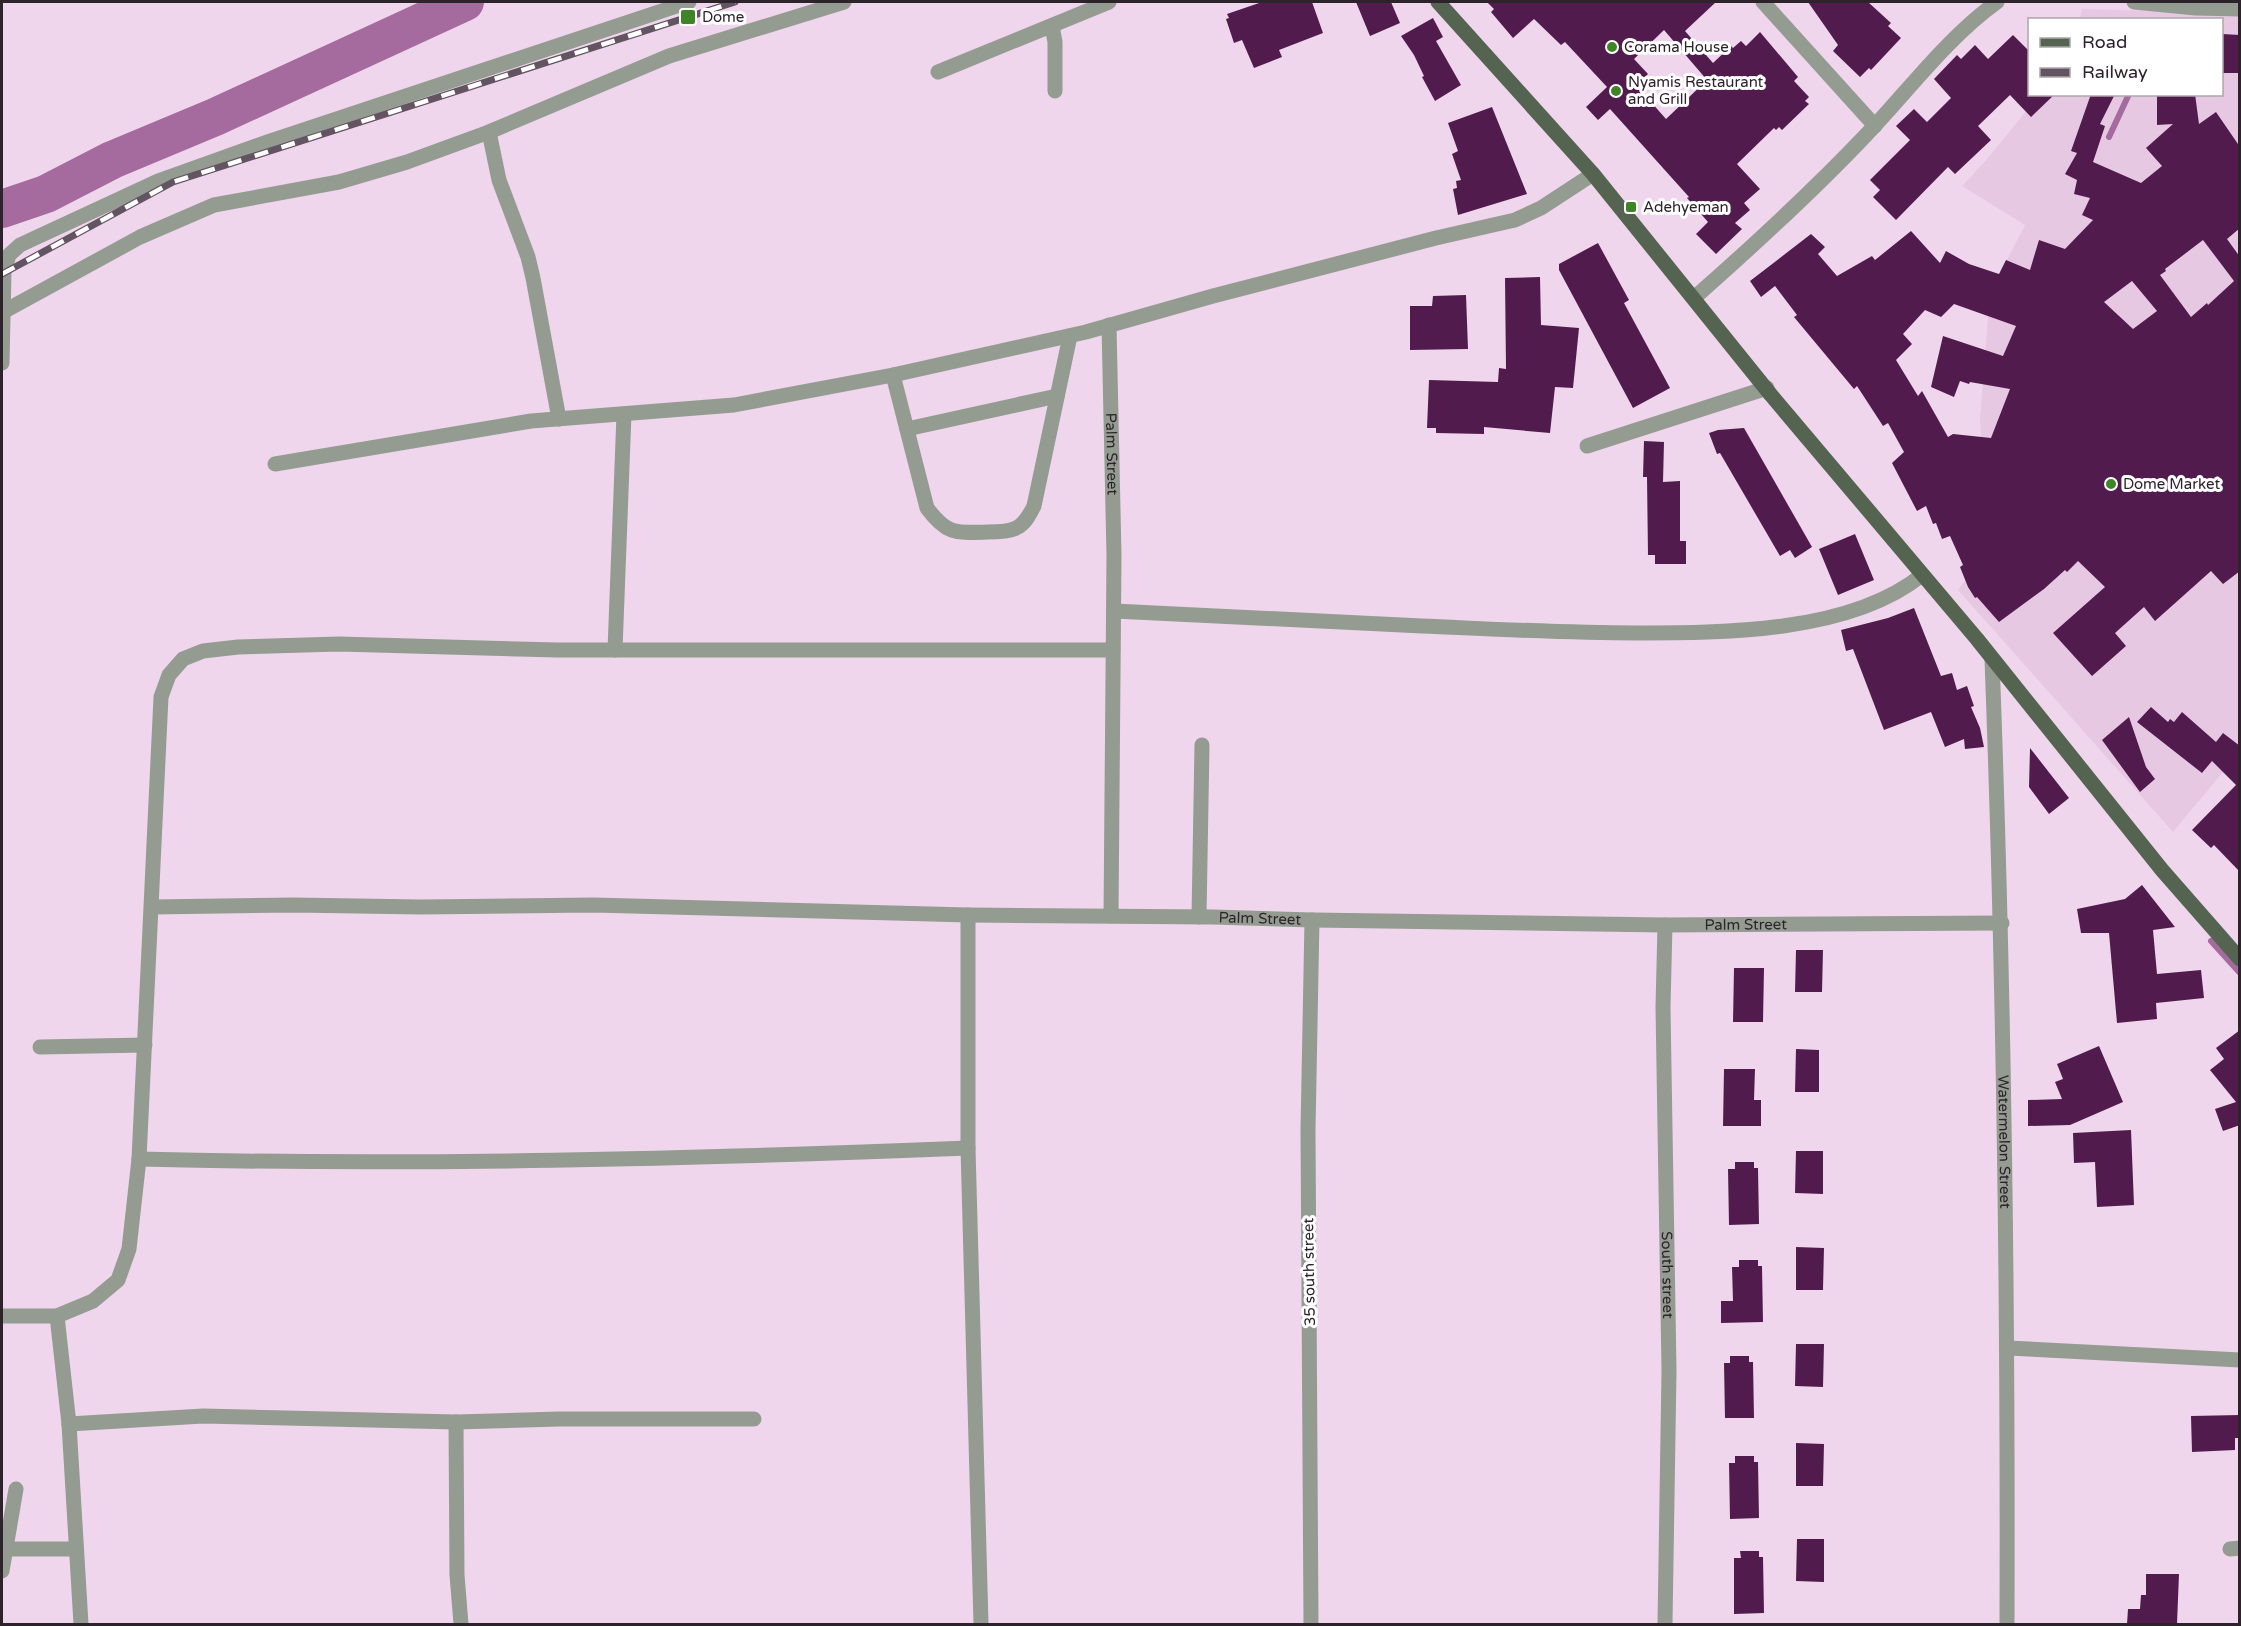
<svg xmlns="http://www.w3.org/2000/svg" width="2241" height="1626" viewBox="0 0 2241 1626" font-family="'Varela Round',sans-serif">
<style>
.built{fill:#e7c8e3}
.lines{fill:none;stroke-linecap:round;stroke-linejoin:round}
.stream{stroke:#a56a9e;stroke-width:6}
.river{stroke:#a56a9e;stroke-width:38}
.building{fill:#511c4d;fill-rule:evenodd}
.minor{stroke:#949c91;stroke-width:15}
.major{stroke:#556451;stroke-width:15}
.rail-casing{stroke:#625460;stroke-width:7}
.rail{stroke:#fff;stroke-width:4.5;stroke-dasharray:14;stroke-linecap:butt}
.poi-dot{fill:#408428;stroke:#fff;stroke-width:2}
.labels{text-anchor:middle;stroke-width:6;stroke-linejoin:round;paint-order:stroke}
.poi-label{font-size:15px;fill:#2c232b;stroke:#fff;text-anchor:start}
.street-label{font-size:15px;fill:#2c232b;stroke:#fff}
</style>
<rect width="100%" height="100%" fill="#f0d6ec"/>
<path class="built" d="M2082 9 2239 13V753L2173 832 1958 590 1987 549 1980 419 1990 293 2025 225 1962 186 1988 158 2039 95 2222 94V20L2080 19Z"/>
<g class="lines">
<path class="stream" d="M2109 137 2129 94
M2211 941 2240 973"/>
<path class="river" d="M2 209 46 194 112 160 215 117 465 2"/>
</g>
<path class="building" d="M1262 2H1312L1323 33 1279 50 1282 57 1254 68 1242 40 1234 43 1226 19 1229 18 1227 14Z
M1356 2H1391L1400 23 1370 36Z
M1487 2H1716L1685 31 1713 63 1731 46 1733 48 1741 41 1746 46 1760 32 1798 77 1794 81 1809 97 1805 101 1809 104 1782 130 1779 127 1776 130 1774 128 1737 164 1760 189 1744 203 1750 210 1735 223 1742 229 1716 254 1696 234 1708 222 1687 198 1689 197 1610 109 1598 120 1586 107 1607 87 1565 42 1561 45 1534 19 1513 38 1491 12 1494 9ZM1664 30 1707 80 1666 119 1636 85 1648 74 1634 59Z
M1808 2H1868L1891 23 1888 26 1901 38 1871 70 1869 68 1860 77 1833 51 1838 45Z
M1433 18 1443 37 1436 41 1461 85 1435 101 1422 77 1424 76 1414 55 1401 36Z
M2222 34 2240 35V73H2222Z
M2013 35 2030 52V94H2055L2031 117 2010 95 1978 126 1991 140 1955 174 1948 167 1896 220 1873 197 1880 190 1870 180 1910 140 1896 126 1914 109 1927 122 1951 98 1934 79 1957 55 1961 59 1975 45 1988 59Z
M2091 94H2115L2100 124 2105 126 2093 162 2141 183 2162 166 2146 148 2173 124 2157 125V94H2195L2199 124 2216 112 2240 147V228L2227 239 2240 257V571L2223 584 2211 571 2155 621 2144 607 2115 633 2126 646 2092 676 2053 633 2105 587 2078 561 2067 572 2065 570 2044 589 1999 622 1977 597 1975 598 1968 587 1960 567 1963 565 1950 536 1942 539 1936 523 1933 524 1926 506 1917 511 1892 463 1904 452 1888 423 1883 426 1857 386 1854 389 1794 317 1797 315 1775 286 1761 297 1750 281 1811 234 1825 247 1818 254 1837 276 1872 256 1875 260 1911 231 1940 263 1946 251 1969 264 1999 274 2006 260 2030 270 2039 240 2065 249 2093 220 2082 215 2090 198 2074 194 2077 180 2065 174 2077 153 2071 151ZM2203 240 2234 281 2208 305 2207 303 2191 317 2160 275 2166 271 2165 269ZM2132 281 2157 311 2133 329 2104 302ZM1954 304 2016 326 2003 356 1943 336 1931 387 1954 397 1960 381 1969 384 1970 382 2010 389 1991 438 1953 434 1948 437 1922 391 1918 396 1896 360 1912 344 1903 334 1925 310 1941 317Z
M1492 107 1527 194 1458 215 1453 189 1457 188 1456 181 1461 180 1452 154 1458 151 1448 123Z
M1598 243 1629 300 1624 303 1670 388 1633 408 1559 270V264Z
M1540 277 1541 325 1579 328 1573 388 1555 387 1550 433 1484 427V434L1436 433V428H1427L1429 380 1498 382 1499 368 1506 369 1505 278Z
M1466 295 1468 349 1410 350V306H1432L1433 296Z
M1744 428 1812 547 1795 558 1790 550 1780 556 1720 453 1717 454 1709 433 1718 430Z
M1644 441 1664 442 1663 482 1680 481V541H1686V564H1655V555H1648L1647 477H1643Z
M1855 534 1874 580 1838 595 1819 549Z
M1914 608 1941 676 1952 673 1957 690 1967 686 1974 706 1971 707 1980 728 1984 747 1965 749 1964 739 1945 747 1931 712 1884 730 1853 649 1846 651 1841 630 1888 618Z
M2151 707 2168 722 2170 719 2174 722 2182 712 2216 742 2223 733 2240 746V872L2214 845 2211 848 2192 830 2236 785 2212 761 2202 773 2137 722Z
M2129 717 2146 767 2155 779 2140 792 2102 740Z
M2030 748 2069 798 2049 814 2029 787Z
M2142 885 2175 927 2153 930 2157 974 2201 970 2204 998 2156 1003 2157 1019 2117 1023 2109 933H2081L2077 909 2125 899Z
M1796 950H1823L1822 992H1795Z
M1734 968H1764L1763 1022H1733Z
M2240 1030V1125L2223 1131 2215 1109 2236 1102 2210 1070 2224 1059 2216 1048Z
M2099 1046 2123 1102 2070 1125 2028 1126V1100L2062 1099 2055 1082 2063 1079 2057 1064Z
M1796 1049 1819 1050V1092H1795Z
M1724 1069H1755L1754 1100H1761V1126H1723Z
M2131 1130 2134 1205 2097 1207 2095 1162 2074 1163 2073 1133Z
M1796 1151H1823V1194L1795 1193Z
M1735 1162H1754V1168H1758L1759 1224 1729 1225 1728 1169H1735Z
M1796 1247 1824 1248 1823 1290H1796Z
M1739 1260H1758V1266H1762L1763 1322 1721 1323V1301H1733L1732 1267H1739Z
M1796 1344H1824L1823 1387 1795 1386Z
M1730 1356H1749V1362H1753L1754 1418H1725L1724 1363H1730Z
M2240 1415V1438H2235V1450L2192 1452 2191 1416Z
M1796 1443 1824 1444 1823 1486H1796Z
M1735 1456H1754V1462H1758L1759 1518 1730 1519 1729 1463H1735Z
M1797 1539H1824V1582L1796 1581Z
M1740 1551H1759V1557H1763L1764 1613 1734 1614V1558H1741Z
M2146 1574H2179L2177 1624H2127L2128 1609H2140L2141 1595H2146Z"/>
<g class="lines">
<g class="minor">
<path d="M1763 2 1875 126"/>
<path d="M2134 2 2196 8 2240 9"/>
<path d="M1052 26 1055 42V91"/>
<path d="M938 72 1109 2"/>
<path d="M489 132 499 180 528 257 533 278 559 419"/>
<path d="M1694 298C1753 246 1812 192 1866 135 1909 90 1947 38 1997 2"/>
<path d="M3 312 140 237 214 205 339 182 407 162 489 132 669 56 844 2"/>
<path id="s1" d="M1109 325 1114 556 1111 916"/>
<path d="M2 363 4 272 9 255 20 245 158 181 270 141 689 2"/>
<path d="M893 375 927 508C947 535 956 533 988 532 996 532 1009 532 1016 528 1025 524 1030 514 1034 506L1070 336"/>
<path d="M907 429 1057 396"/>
<path d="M1587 446 1767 388"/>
<path d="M275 464 531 421 734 405 893 375 1086 332 1213 296 1436 238 1515 220 1541 208 1593 174"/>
<path d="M1114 611C1216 616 1319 621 1422 626 1493 629 1564 633 1635 633 1724 633 1850 633 1922 575"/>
<path d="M615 650 624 414"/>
<path id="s2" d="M1992 659C2004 981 2008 1302 2007 1624"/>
<path id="s3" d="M152 907 293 905 421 907 594 905 968 915 1213 917 1312 920 1665 925 2002 923"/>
<path d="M968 915V1148L981 1624"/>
<path d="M1199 917 1202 745"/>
<path id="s4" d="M1665 925 1663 1007 1669 1370 1665 1624"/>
<path d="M40 1047 145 1045"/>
<path d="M139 1159C415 1166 692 1159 968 1148"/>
<path d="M2 1316H57L93 1301 118 1280 129 1249 139 1159 161 697 169 675 183 659 203 651 238 647 339 644 557 650H1113"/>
<path d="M57 1316 69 1424 81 1624"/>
<path d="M2008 1348 2240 1360"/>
<path d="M456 1422 457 1575 461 1624"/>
<path d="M69 1424 203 1416 456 1422 559 1419H754"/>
<path d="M5 1549H76"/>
<path d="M2230 1549 2240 1548"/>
<path d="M2 1571 16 1489"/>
<path d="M1311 1624 1308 1130 1312 920"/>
</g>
<path class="major" d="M1438 2 1593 174 1771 395 1977 639 2162 870 2240 959"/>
<defs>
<path id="rail" d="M2 274 173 182 735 2"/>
</defs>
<use href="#rail" class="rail-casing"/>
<use href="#rail" class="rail"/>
</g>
<g class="poi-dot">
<rect x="680" y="9" width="16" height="16" rx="3"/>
<circle cx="1612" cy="47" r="6"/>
<circle cx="1616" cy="91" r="6"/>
<rect x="1625" y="201" width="12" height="12" rx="3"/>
<circle cx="2111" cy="484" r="6"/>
</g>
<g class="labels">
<g class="poi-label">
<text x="702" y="22">Dome</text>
<text x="1624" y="52">Corama House</text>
<text x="1628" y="87">Nyamis Restaurant<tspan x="1628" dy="17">and Grill</tspan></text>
<text x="1643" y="212">Adehyeman</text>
<text x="2123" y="489">Dome Market</text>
</g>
<g class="street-label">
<text dy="5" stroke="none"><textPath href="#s1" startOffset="129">Palm Street</textPath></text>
<text dy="5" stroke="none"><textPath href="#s3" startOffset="1108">Palm Street</textPath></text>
<text dy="5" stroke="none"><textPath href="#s3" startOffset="1594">Palm Street</textPath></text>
<text dy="5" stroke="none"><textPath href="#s2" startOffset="483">Watermelon Street</textPath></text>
<text transform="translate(1309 1272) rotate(-91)" y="5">35 south street</text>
<text dy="5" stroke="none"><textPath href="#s4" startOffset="350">South street</textPath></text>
</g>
</g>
<rect width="2241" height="1626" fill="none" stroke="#2c232b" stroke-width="6"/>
<rect x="2028" y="18" width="195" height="78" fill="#ffffff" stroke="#aba7aa" stroke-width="1.5"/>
<rect x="2040" y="38" width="30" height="9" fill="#556451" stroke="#aba7aa" stroke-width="1.5"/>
<text x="2082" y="48" font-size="18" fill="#2c232b">Road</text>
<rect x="2040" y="68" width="30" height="9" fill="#625460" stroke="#aba7aa" stroke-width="1.5"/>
<text x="2082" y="78" font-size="18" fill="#2c232b">Railway</text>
</svg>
